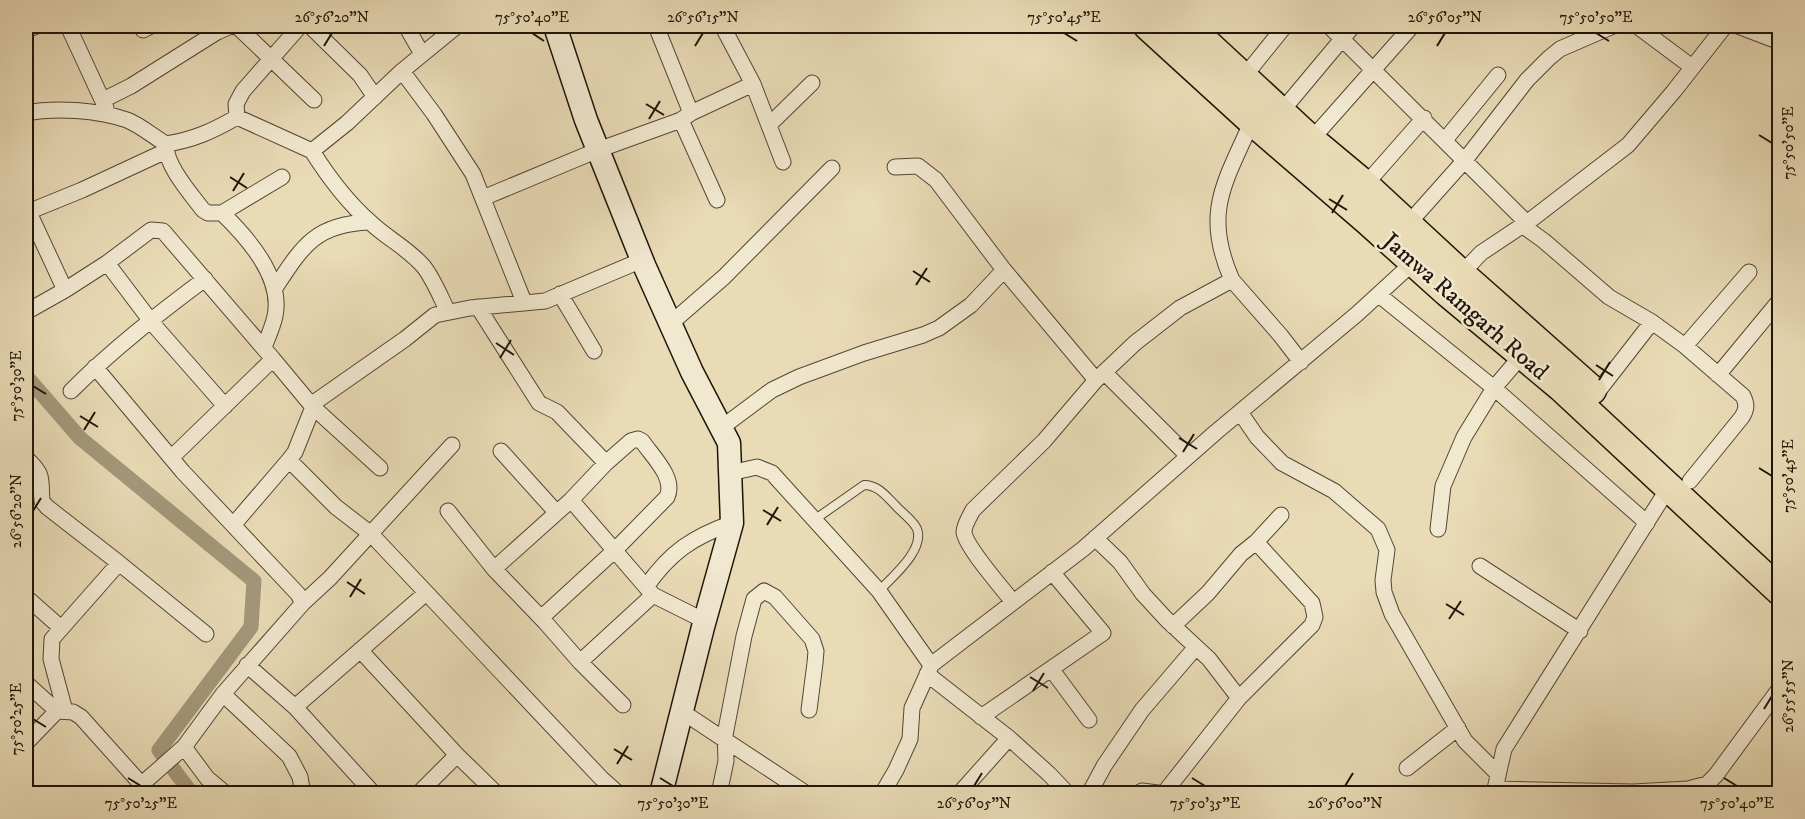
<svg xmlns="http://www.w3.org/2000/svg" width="1805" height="819" viewBox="0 0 1805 819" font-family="'IM FELL DW Pica',serif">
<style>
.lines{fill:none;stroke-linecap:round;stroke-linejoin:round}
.canal{stroke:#a4987b;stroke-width:15}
.lane-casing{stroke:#524634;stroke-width:10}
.street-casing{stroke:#524634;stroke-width:17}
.secondary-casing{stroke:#1f1509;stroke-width:25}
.highway-casing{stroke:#1f1509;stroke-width:31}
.lane{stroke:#f1e8d0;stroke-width:8}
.street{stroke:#f1e8d0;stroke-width:15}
.secondary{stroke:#f1e8d0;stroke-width:22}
.highway{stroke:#e9dbb6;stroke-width:28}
.ticks{fill:none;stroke:#1f1509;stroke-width:2}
.labels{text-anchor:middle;stroke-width:5;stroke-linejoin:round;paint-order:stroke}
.street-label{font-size:24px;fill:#1f1509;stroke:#f1e8d0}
.neatline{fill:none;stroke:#1f1509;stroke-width:2}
.ticks-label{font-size:15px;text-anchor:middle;fill:#1f1509}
</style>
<rect width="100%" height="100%" fill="#e9dbb6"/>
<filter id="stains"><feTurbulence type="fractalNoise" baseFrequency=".00333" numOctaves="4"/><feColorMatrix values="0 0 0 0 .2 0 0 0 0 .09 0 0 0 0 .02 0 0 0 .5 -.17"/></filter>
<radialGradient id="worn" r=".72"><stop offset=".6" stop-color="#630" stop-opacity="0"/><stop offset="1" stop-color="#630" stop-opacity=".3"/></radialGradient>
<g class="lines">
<path class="canal" d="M26 376 80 438 254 581 251 627 159 750 192 794"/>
<defs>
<path id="lane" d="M814 520 864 485C878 485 886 496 895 505 901 512 914 521 917 529 925 550 892 577 879 591"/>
<path id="street" d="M68 26 106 108
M237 26 314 100
M310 26 360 75 375 97
M406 26 422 54
M1329 26 1526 222
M1637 26 1692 67
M1738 26 1780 42
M26 30 36 26
M143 30 151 26
M725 31 753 84 783 162
M402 71 434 114 473 174 524 302
M1243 78 1285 26
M103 100 131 86 217 32 231 26
M1281 112 1353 26
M26 113C55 107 98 110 127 120 140 125 154 137 166 144 193 140 213 131 237 117L312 151 347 123 402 71 457 26
M691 113 753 84
M237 117 236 104 243 91 300 26
M681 120 717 200
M769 125 812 83
M1311 140 1412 26
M1445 140 1498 75
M166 144C165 165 191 194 203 210L208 213H222C247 237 283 278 275 316 273 326 268 337 264 347
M312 151C329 178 347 202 371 223 388 239 409 249 424 267 434 280 441 298 448 312
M895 167 918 166 936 180 1004 270 1096 380
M1365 185 1424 118
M483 198 598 150 681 120 691 113 656 26
M26 206 65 290 107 263 151 230 163 231 273 359
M28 212 82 190 166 151
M222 213 282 177
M1408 224 1465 160 1527 80 1549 58 1560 49 1613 26
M1522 225 1544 241 1609 297 1652 322 1685 346 1743 396C1747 404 1747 409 1742 417L1690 481
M107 263 153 324 225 406
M1461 274 1481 253 1532 219 1628 145 1674 91 1725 26
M1232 280C1202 212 1225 183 1252 121
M275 288C302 247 315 224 369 222
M560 294 594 351
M1379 295 1494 388 1647 523
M478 307 539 403 557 412 606 463 571 500 494 569
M26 312 65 290
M670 324 724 277 832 168
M1685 346 1749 272
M95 367 183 472 298 594 303 603 223 694 184 747 207 778 226 794
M1104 372 1188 456
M1718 375 1780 300
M71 391C113 349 158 314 205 279
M1596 394 1652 322
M1240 412 1257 437 1282 463 1334 491 1378 529 1387 550 1383 580 1384 592 1392 614 1465 741 1498 774
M721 428 772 390 799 377 864 353 923 335 939 328 971 305 1004 270
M501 451 556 512
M172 457 273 359 313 407 380 468
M26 458C45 476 40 477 42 501L47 507 119 563
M289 460 295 452 315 402 405 339 435 315 470 308 545 301 642 260
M730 473 757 467 772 473 879 591 931 665 1083 549 1216 432 1357 314 1417 259
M571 500 653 595
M448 511 494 569 545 622 580 662 623 705
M234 524 289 460 336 507 371 534 601 778 619 794
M1438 529 1443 486 1464 437 1494 388 1522 355
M1095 538 1120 562 1143 594 1167 620 1209 659 1239 698 1312 625 1315 617 1312 603 1256 542
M1480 566 1580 631
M646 587C670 552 693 537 732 523
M26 597 60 627
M1013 602C1003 589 965 546 964 532 964 525 970 516 973 510L1044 441 1096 380 1135 343 1180 308 1232 280 1281 336 1301 362
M303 603 330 578 452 445
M541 618 614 551 667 497C676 478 652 456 642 441L638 439 631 441 606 463
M1173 626 1208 593 1241 554 1256 542 1281 515
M360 650 457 755 418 794
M580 662 653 595 705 621
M247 665 295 707
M1052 670 1089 720
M927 674 1009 738 1049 774 1068 794
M26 683 57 711
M223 694 289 756 300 777 303 794
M65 711 51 659 52 639 119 563 206 634
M681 711 807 794
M981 717 1103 633 1052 572
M26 743 57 711 73 712 81 717 150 794
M457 755 497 794
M1407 768 1458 728
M142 784 184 747
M1495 789 1504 749 1669 487
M1688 789 1707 784 1716 775 1780 688
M1164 793 1239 698
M374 794 295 707 426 593
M719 794 726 761 725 735 744 636 754 599 764 591 775 597 812 639 816 651 815 663 809 710
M882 794 896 770 910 739 912 708 931 666
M959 794 1009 738
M1089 794 1104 766 1142 710 1196 647
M1136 794 1142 791 1165 794
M1491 794 1495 789 1633 792 1688 789 1694 794"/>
<path id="secondary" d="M555 26 586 120 644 265 692 372 729 443 732 523 703 627 661 794"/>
<path id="highway" d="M1148 26 1252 121 1368 221 1447 292 1561 387 1780 591
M1188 26 1311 140 1365 185 1461 274 1592 390"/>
</defs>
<use href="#lane" class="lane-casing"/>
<use href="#street" class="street-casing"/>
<use href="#secondary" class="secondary-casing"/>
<use href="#highway" class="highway-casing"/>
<use href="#lane" class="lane"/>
<use href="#street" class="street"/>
<use href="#secondary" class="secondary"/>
<use href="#highway" class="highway"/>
</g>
<path class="ticks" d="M532 33 544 41M1064 33 1077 41M1596 33 1609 41M324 46 332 33M695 46 703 33M1437 46 1445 33M646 104 664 115M649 119 660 101M1759 135 1772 143M230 177 247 188M233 191 244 173M1329 199 1347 210M1332 213 1343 195M913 271 930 282M916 285 927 268M496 343 514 355M500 358 511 340M1596 365 1613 376M1599 380 1610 362M33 386 46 394M80 416 98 427M84 430 95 412M1179 438 1197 449M1183 452 1194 434M1759 468 1772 476M763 510 781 521M33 511 41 498M767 525 778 507M347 582 365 594M350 597 361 579M1446 604 1464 615M1449 619 1461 601M1030 677 1048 688M1033 691 1044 673M1764 709 1772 696M33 719 46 727M614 749 632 760M617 764 628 746M128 778 141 786M660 778 673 786M1192 778 1205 786M1724 778 1737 786M974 786 982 773M1345 786 1353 773"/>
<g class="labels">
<g class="street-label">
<text transform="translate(1466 306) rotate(41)" y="8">Jamwa Ramgarh Road</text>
</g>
</g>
<rect width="1805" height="819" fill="none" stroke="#e9dbb6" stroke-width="66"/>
<rect x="33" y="33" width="1739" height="753" class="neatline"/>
<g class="ticks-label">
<text x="332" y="22">26°56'20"N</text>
<text x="532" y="22">75°50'40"E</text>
<text x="703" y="22">26°56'15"N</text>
<text x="1064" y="22">75°50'45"E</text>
<text x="1445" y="22">26°56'05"N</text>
<text x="1596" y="22">75°50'50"E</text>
<text transform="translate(1788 143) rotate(-90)" y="5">75°50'50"E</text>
<text transform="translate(16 386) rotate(-90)" y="5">75°50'30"E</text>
<text transform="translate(1788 476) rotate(-90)" y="5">75°50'45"E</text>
<text transform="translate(16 511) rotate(-90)" y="5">26°56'20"N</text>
<text transform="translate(1788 696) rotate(-90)" y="5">26°55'55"N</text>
<text transform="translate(16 719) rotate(-90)" y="5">75°50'25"E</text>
<text x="141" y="808">75°50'25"E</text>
<text x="673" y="808">75°50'30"E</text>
<text x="974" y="808">26°56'05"N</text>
<text x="1205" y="808">75°50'35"E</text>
<text x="1345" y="808">26°56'00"N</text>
<text x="1737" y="808">75°50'40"E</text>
</g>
<rect width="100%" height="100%" filter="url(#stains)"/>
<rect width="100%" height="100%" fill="url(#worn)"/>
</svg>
